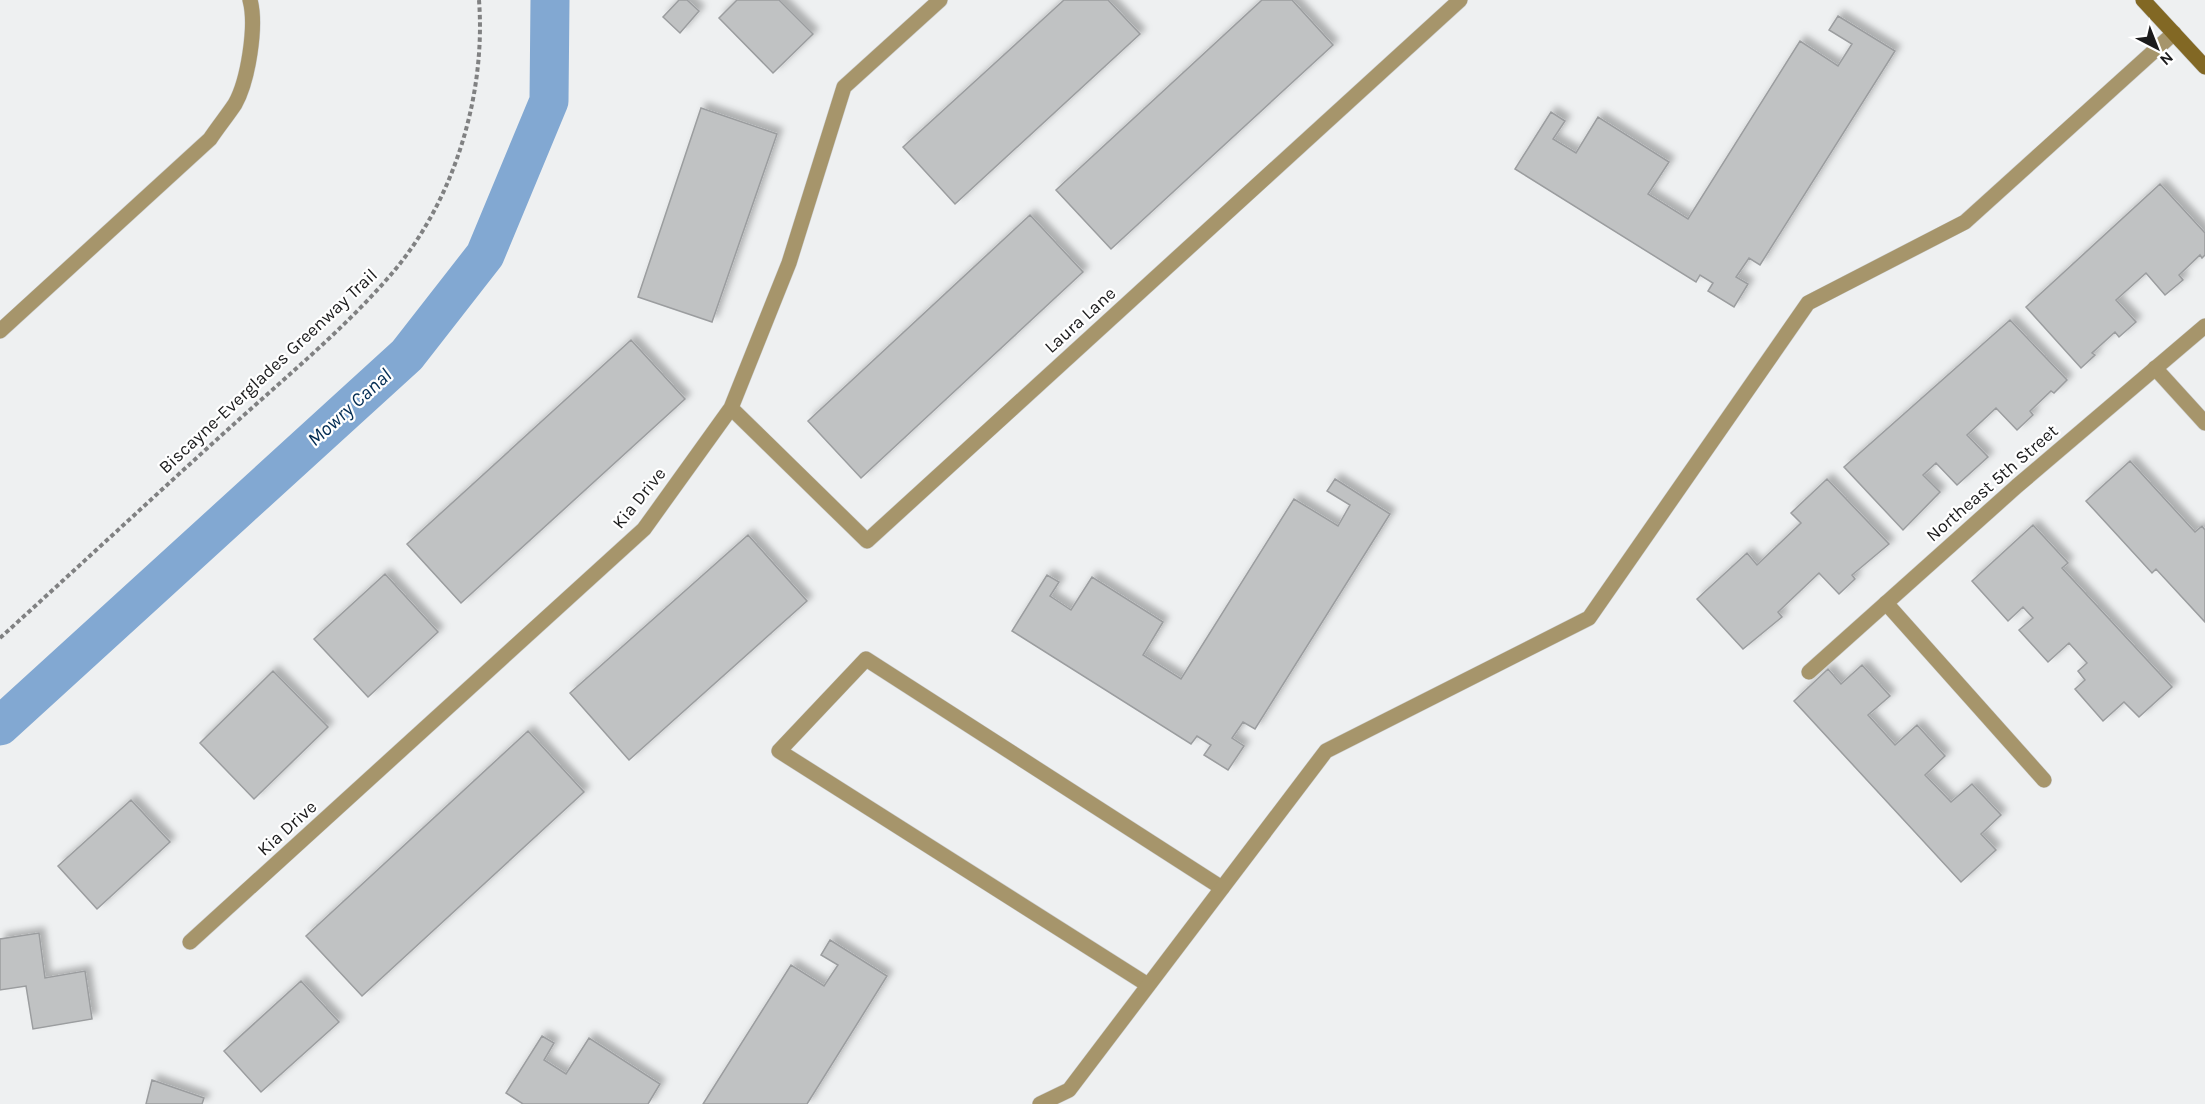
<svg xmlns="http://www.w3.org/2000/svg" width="2205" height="1104" viewBox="0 0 2205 1104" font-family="Karla,sans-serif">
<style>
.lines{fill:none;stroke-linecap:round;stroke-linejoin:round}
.canal{stroke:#82a8d2;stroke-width:39}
.building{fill:#c0c2c3;stroke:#9b9d9f;stroke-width:1.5;filter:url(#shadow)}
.lane-casing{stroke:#cccecf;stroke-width:16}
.street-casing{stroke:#cccecf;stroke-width:16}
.secondary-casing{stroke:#cccecf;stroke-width:16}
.path{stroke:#808182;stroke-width:4;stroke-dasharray:4.5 3;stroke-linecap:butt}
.lane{stroke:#a6956b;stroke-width:15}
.street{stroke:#a6956b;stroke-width:15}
.secondary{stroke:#826824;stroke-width:15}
.labels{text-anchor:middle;stroke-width:4.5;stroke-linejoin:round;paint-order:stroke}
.street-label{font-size:18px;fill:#1b1b1c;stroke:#fff}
.water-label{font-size:20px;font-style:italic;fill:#022c53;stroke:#fff}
</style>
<defs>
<filter id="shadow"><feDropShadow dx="5.5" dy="-5.5" stdDeviation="3" flood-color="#0004"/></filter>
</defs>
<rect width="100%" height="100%" fill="#eef0f1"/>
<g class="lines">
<path class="canal" d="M0 726 407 355 485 255 549 101 550 0"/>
</g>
<path class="building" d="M679 0H687L699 11 680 33 663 17Z
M737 0H779L813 34 773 73 719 18Z
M1064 0H1108L1140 34 955 204 903 147Z
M1262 0H1292L1333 45 1111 249 1056 190Z
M1838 16 1895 51 1760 265 1749 258 1736 277 1748 284 1734 307 1708 291 1713 283 1700 275 1696 282 1515 169 1551 112 1565 121 1553 139 1576 153 1598 117 1669 162 1648 194 1688 219 1800 41 1838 66 1852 44 1829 30Z
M701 108 777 134 712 322 638 297Z
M2160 184 2205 233V255L2202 258 2200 255 2179 275 2183 280 2165 295 2146 273 2116 300 2136 322 2119 337 2115 332 2092 353 2095 355 2081 368 2026 307Z
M1030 215 1083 272 861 478 808 421Z
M2010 320 2067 380 2054 393 2051 391 2030 411 2033 415 2017 430 1996 408 1967 435 1988 457 1957 485 1936 463 1923 475 1940 492 1903 530 1844 467Z
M631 340 685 399 461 603 407 544Z
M2130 461 2195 532 2202 526 2205 530V622L2156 569 2152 573 2086 501Z
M1335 479 1390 514 1255 729 1243 722 1232 738 1244 746 1228 770 1204 755 1211 745 1197 736 1191 744 1012 631 1047 575 1059 582 1050 596 1071 610 1092 577 1163 622 1143 655 1181 679 1294 499 1338 526 1350 505 1327 491Z
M1827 479 1889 544 1852 575 1855 579 1839 594 1819 573 1778 612 1782 617 1743 649 1697 599 1747 553 1757 565 1801 523 1791 513Z
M2033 525 2068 563 2062 568 2172 687 2139 717 2124 702 2103 721 2075 689 2085 680 2078 671 2087 663 2069 643 2048 662 2019 630 2033 618 2023 607 2008 621 1972 581Z
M748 535 807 601 629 760 570 693Z
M385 574 438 632 368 697 314 639Z
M1862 665 1890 696 1868 715 1895 745 1917 725 1945 756 1925 775 1951 802 1972 784 2001 815 1981 834 1996 850 1961 882 1794 701 1828 669 1841 684Z
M273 671 328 727 254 799 200 743Z
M528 731 584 792 362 996 306 936Z
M131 800 170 842 97 909 58 866Z
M39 933 45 978 85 971 92 1019 33 1029 26 986 0 990V939Z
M830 940 887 976 807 1104H703L791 965 824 986 838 965 821 955Z
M301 981 339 1022 261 1092 224 1051Z
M542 1036 554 1043 544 1060 566 1074 589 1038 660 1084 648 1104H523L506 1093Z
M152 1080 204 1098 202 1104H146Z"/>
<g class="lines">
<defs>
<path id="lane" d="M2155 368 2205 423
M731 408 867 541 1460 0
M1886 603 2044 780
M190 942 644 529 731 408 789 263 844 87 940 0
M1148 985 779 751 866 659 1222 888"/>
<path id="street" d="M0 331 210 139C218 127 227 116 235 104 248 81 257 26 250 0
M1809 672 2017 486 2205 326
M1040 1104 1069 1090 1326 751 1589 618 1808 303 1965 222 2174 33"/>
<path id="secondary" d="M2143 0 2205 67"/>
</defs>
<use href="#lane" class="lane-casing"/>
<use href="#street" class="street-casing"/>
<use href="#secondary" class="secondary-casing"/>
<path class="path" d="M0 638C75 570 149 501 224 433 281 381 344 330 394 271 455 198 486 94 479 0"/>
<use href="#lane" class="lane"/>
<use href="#street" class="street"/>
<use href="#secondary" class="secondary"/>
</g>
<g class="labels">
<g class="street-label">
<text transform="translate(1080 320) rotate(-42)" y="6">Laura Lane</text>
<text transform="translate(268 371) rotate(-43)" y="6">Biscayne-Everglades Greenway Trail</text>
<text transform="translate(1992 483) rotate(-41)" y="6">Northeast 5th Street</text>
<text transform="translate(639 498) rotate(-51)" y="6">Kia Drive</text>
<text transform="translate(287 828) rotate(-42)" y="6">Kia Drive</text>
</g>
<g class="water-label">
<text transform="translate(349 407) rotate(-42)" y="7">Mowry Canal</text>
</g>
</g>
<g transform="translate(2157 48) rotate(138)" stroke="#ffffff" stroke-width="4.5" paint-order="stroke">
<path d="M0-4.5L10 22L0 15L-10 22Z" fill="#1b1b1c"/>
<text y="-9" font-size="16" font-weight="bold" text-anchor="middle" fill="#1b1b1c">N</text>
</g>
</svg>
